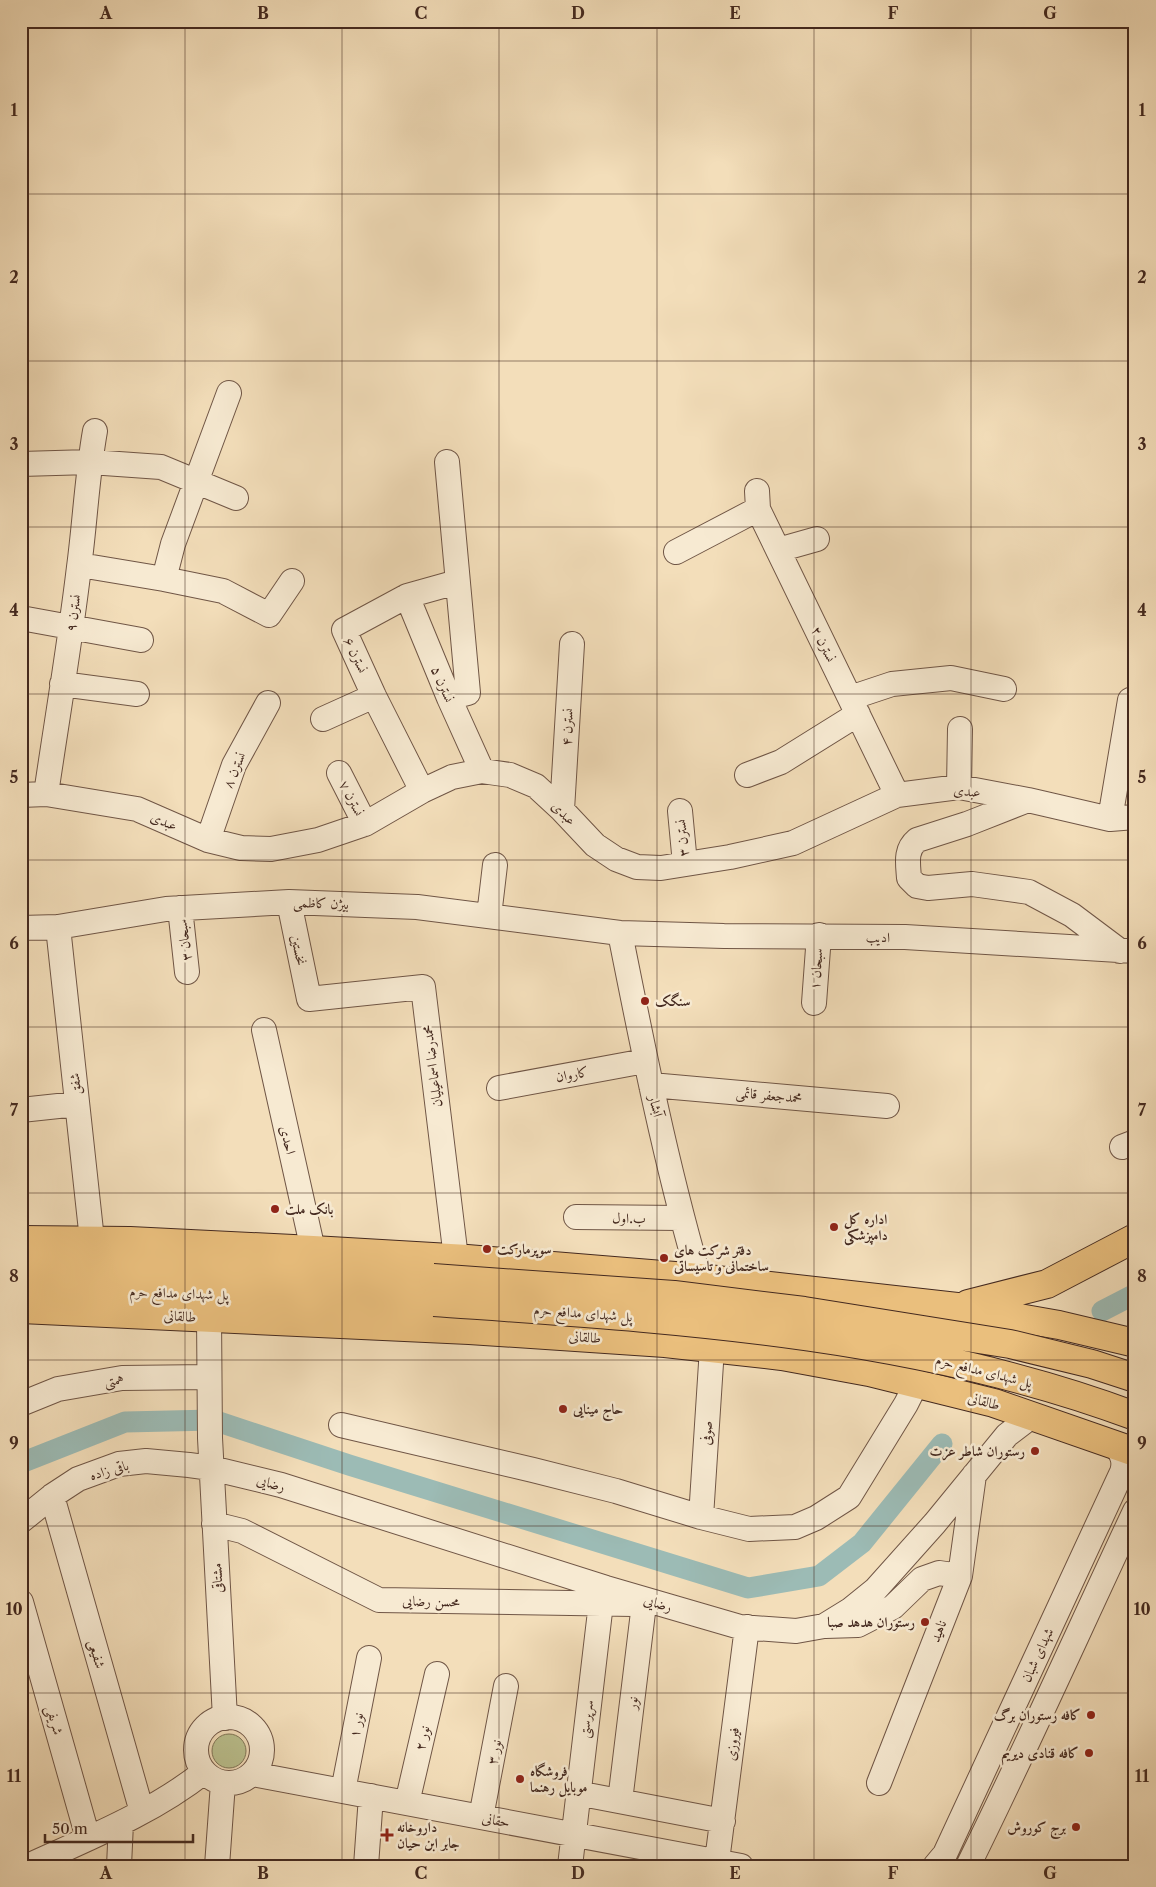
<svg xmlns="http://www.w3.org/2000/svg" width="1156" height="1887" viewBox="0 0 1156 1887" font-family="'Libre Caslon Text',Amiri,serif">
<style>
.green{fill:#bbc18f;stroke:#807557}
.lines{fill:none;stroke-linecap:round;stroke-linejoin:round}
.canal{stroke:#9cbbb5;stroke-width:21}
.minor-casing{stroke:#705646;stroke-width:26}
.major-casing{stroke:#44291f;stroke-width:30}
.minor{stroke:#f7ead2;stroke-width:24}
.major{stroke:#eabf7d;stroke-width:28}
.major-bridge-casing{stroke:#44291f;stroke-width:30;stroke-linecap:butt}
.major-bridge{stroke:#eabf7d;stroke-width:28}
.grid{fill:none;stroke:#44291f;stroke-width:1;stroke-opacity:0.55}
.poi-dot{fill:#8f2418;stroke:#f7ead2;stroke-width:2}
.labels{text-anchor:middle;stroke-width:5;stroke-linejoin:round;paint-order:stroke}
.street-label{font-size:14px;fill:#44291f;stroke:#f7ead2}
.poi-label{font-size:14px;font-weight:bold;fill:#44291f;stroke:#f7ead2;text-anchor:start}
.neatline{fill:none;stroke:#44291f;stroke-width:2}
.grid-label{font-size:16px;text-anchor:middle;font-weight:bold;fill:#44291f}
</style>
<rect width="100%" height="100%" fill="#f3deba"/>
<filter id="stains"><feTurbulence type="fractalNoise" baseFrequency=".004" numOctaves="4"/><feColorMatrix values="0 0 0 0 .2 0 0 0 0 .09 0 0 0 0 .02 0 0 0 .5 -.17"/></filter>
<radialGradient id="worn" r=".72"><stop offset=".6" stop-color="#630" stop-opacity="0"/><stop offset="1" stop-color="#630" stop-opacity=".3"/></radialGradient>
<path class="green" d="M212 1751a17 17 0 1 1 34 0a17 17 0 1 1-34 0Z"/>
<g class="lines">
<path class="canal" d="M1102 1311 1135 1294
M21 1463 125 1422 213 1420 349 1465 748 1588 819 1576 862 1543 942 1444"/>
<defs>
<path id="minor" d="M447 462 468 693 449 698
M21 464 90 462 161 467 236 498
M757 491 758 509 897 795
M778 550 817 539
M676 552 758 509
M80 565 164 579 223 591 269 615 292 581
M164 579 173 544 229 393
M407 596 449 698 482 771
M21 618 141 640
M62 684 137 694
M850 698 892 684 951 678 1004 689
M323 719 374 696
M339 773 365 824
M747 775 781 762 858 714
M959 787 960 729
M422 791 374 696 344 630 407 596 457 582
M46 794C57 719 70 643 79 567 85 522 87 476 95 431
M21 795 46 794 137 809 208 840 241 848 271 849 318 840 365 824 422 791 452 777 482 771 510 775 536 786 562 810 595 845 616 859 637 867 661 868 730 857 793 843 897 795 959 787 1028 800 1110 819 1135 817
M1028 800 967 824 917 840C905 850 908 863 909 878L917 886 928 888 972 884 1029 892 1072 915 1120 951
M562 810 572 644
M680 811 685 864
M1110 819 1130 700
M208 840 234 765 268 703
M289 902 309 999 423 987 456 1258
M180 908 187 972
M489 916 495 865
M58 927 92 1240
M21 928 58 927 166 909 289 902 417 907 620 933 724 936 905 937 1135 951
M620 933C643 1049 666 1164 699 1278
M814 1003 819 935
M264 1030 313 1250
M651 1085 887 1106
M499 1088 645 1061
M21 1110 77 1104
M1122 1147 1135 1142
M576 1217 681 1218
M209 1317 210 1438 225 1718
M21 1404 58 1389 122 1378 209 1377
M341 1425 533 1470 616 1491 701 1517 749 1529 795 1527 816 1518 849 1497 906 1404 916 1384
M52 1496 142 1812
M701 1517 712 1348
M21 1521 52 1496 78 1479 119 1464 146 1461 189 1465 211 1468 281 1485 606 1588 740 1627 796 1631 824 1626 850 1610 876 1589 935 1523 1007 1435 1032 1416
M214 1524 242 1531 379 1600 633 1604
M21 1602 88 1838
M825 1626 858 1625 893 1607 922 1579 939 1573 960 1576
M196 1750a33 33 0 1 1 66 0a33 33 0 1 1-66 0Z
M252 1774 741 1866
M879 1783 960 1576 974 1475
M343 1791 369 1658
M577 1793 723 1821
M620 1801 644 1604
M407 1803 437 1674
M481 1817 506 1686
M717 1861 747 1627
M28 1866C89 1838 152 1813 204 1772
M119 1866 121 1823
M217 1866 223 1783
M366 1866 371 1796
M570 1866 601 1603
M935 1866 945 1854 1122 1472C1126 1460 1121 1453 1114 1443
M968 1866C1026 1749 1079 1630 1135 1511"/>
<path id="major" d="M21 1240 130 1241 313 1250 467 1259 699 1278 957 1307 1059 1325 1135 1343
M21 1263 197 1267 433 1278
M21 1288 434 1302
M968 1304 1047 1284 1135 1238
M21 1309 469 1330 665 1343 782 1356 869 1372 994 1403 1135 1452"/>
</defs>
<use href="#minor" class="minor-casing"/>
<use href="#major" class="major-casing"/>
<use href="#minor" class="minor"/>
<use href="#major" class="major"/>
<defs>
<path id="major-bridge" d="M433 1278 674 1295 804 1311 1010 1344 1092 1364 1135 1378
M434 1302C670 1319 911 1332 1135 1416"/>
</defs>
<use href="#major-bridge" class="major-bridge-casing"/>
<use href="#major-bridge" class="major-bridge"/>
</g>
<path class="grid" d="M185 21V1866M342 21V1866M499 21V1866M657 21V1866M814 21V1866M971 21V1866M21 194H1135M21 361H1135M21 527H1135M21 694H1135M21 860H1135M21 1027H1135M21 1193H1135M21 1360H1135M21 1526H1135M21 1693H1135"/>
<g class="poi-dot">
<circle cx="645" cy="1001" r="5"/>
<circle cx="275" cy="1209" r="5"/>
<circle cx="834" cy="1227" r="5"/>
<circle cx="487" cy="1249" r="5"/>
<circle cx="664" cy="1258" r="5"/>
<circle cx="563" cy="1409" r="5"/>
<circle cx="1035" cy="1451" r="5"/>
<circle cx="925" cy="1622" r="5"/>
<circle cx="1091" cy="1715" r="5"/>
<circle cx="1089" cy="1753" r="5"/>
<circle cx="520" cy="1779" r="5"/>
<circle cx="1076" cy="1827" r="5"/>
<path d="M384.5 1827.5h5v5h5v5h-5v5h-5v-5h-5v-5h5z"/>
</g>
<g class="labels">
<g class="street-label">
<text transform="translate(73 613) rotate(-82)" y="5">نسترن ۹</text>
<text transform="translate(824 644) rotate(64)" y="5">نسترن ۲</text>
<text transform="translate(356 655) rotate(65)" y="5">نسترن ۶</text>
<text transform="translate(443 684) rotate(67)" y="5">نسترن ۵</text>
<text transform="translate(567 727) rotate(-87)" y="5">نسترن ۴</text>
<text transform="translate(234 770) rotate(-67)" y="5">نسترن ۸</text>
<text transform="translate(967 791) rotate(5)" y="5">عبدی</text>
<text transform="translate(352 798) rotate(63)" y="5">نسترن ۷</text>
<text transform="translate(564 813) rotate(45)" y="5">عبدی</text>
<text transform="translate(164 821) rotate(23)" y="5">عبدی</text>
<text transform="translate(682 838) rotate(-95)" y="5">نسترن ۳</text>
<text transform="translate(321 903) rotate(2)" y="5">بیژن کاظمی</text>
<text transform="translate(878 937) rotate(1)" y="5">ادیب</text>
<text transform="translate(184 940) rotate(-97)" y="5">سبحان ۳</text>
<text transform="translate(299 950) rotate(78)" y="5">نخستین</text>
<text transform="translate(816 969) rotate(-85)" y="5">سبحان ۱</text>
<text transform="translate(432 1066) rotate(-97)" y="5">محمدرضا اسماعیلیان</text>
<text transform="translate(572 1074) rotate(-10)" y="5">کاروان</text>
<text transform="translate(75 1084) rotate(-96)" y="5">شفق</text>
<text transform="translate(769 1095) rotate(5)" y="5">محمدجعفر قائمی</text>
<text transform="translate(656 1106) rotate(77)" y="5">آبشار</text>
<text transform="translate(288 1140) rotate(77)" y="5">احدی</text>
<text transform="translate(629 1218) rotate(1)" y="5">ب.اول</text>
<text transform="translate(179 1293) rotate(2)" y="5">پل شهدای مدافع حرم</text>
<text transform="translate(583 1313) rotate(4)" y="5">پل شهدای مدافع حرم</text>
<text transform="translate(180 1316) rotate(3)" y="5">طالقانی</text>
<text transform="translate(585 1337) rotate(4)" y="5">طالقانی</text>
<text transform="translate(984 1371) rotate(14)" y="5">پل شهدای مدافع حرم</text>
<text transform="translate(114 1380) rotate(-8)" y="5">همتی</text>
<text transform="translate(984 1401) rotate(15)" y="5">طالقانی</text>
<text transform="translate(706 1433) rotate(-86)" y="5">صوفی</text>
<text transform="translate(109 1470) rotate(-16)" y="5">باقی زاده</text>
<text transform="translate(271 1483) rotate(15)" y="5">رضایی</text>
<text transform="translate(217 1578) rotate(-93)" y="5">مشتاقی</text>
<text transform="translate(431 1601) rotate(1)" y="5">محسن رضایی</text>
<text transform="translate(658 1603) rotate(16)" y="5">رضایی</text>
<text transform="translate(938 1631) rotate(-69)" y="5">ناهید</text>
<text transform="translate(97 1654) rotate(74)" y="5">شفیعی</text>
<text transform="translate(1037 1655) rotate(-65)" y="5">شهدای شبان</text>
<text transform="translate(632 1703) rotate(-83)" y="5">نور</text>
<text transform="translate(586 1719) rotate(-83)" y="5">سرپرستی</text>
<text transform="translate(55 1720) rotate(74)" y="5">شریفی</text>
<text transform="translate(356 1725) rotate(-79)" y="5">نور ۱</text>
<text transform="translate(422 1738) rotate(-77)" y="5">نور ۲</text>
<text transform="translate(732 1744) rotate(-83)" y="5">فیروزی</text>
<text transform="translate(494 1752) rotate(-79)" y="5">نور ۳</text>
<text transform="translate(496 1820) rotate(11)" y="5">حقانی</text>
</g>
<g class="poi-label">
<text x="655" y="1006">سنگک</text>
<text x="285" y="1214">بانک ملت</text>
<text x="844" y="1224">اداره کل<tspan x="844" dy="16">دامپزشکی</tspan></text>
<text x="497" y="1254">سوپرمارکت</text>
<text x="674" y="1255">دفتر شرکت های<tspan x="674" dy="16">ساختمانی و تاسیساتی</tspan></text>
<text x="573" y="1414">حاج مینایی</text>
<text x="1025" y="1456" text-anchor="end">رستوران شاطر عزت</text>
<text x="915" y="1627" text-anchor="end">رستوران هدهد صبا</text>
<text x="1081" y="1720" text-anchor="end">کافه رستوران برگ</text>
<text x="1079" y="1758" text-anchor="end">کافه قنادی دیریم</text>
<text x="530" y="1776">فروشگاه<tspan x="530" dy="16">موبایل رهنما</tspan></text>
<text x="397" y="1832">داروخانه<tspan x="397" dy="16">جابر ابن حیان</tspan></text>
<text x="1066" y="1832" text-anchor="end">برج کوروش</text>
</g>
</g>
<rect width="1156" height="1887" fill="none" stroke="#f3deba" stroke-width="55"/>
<path d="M45 1834v8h148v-8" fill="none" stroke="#44291f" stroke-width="2.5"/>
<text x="52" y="1834" font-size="15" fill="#44291f" stroke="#f7ead2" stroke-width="4" paint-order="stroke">50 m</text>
<rect x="28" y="28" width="1100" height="1832" class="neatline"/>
<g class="grid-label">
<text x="106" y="19">A</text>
<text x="263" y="19">B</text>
<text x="421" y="19">C</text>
<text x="578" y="19">D</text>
<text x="735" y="19">E</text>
<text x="893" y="19">F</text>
<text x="1050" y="19">G</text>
<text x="14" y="116">1</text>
<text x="1142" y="116">1</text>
<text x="14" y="283">2</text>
<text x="1142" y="283">2</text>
<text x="14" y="450">3</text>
<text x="1142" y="450">3</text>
<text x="14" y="616">4</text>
<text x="1142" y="616">4</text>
<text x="14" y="783">5</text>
<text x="1142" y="783">5</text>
<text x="14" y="949">6</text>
<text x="1142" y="949">6</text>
<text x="14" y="1116">7</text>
<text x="1142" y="1116">7</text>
<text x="14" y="1282">8</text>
<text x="1142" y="1282">8</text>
<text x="14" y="1449">9</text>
<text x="1142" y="1449">9</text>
<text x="14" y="1615">10</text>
<text x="1142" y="1615">10</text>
<text x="14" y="1782">11</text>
<text x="1142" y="1782">11</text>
<text x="106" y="1879">A</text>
<text x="263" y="1879">B</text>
<text x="421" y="1879">C</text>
<text x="578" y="1879">D</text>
<text x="735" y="1879">E</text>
<text x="893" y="1879">F</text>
<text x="1050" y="1879">G</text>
</g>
<rect width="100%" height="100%" filter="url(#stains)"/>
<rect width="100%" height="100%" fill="url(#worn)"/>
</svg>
